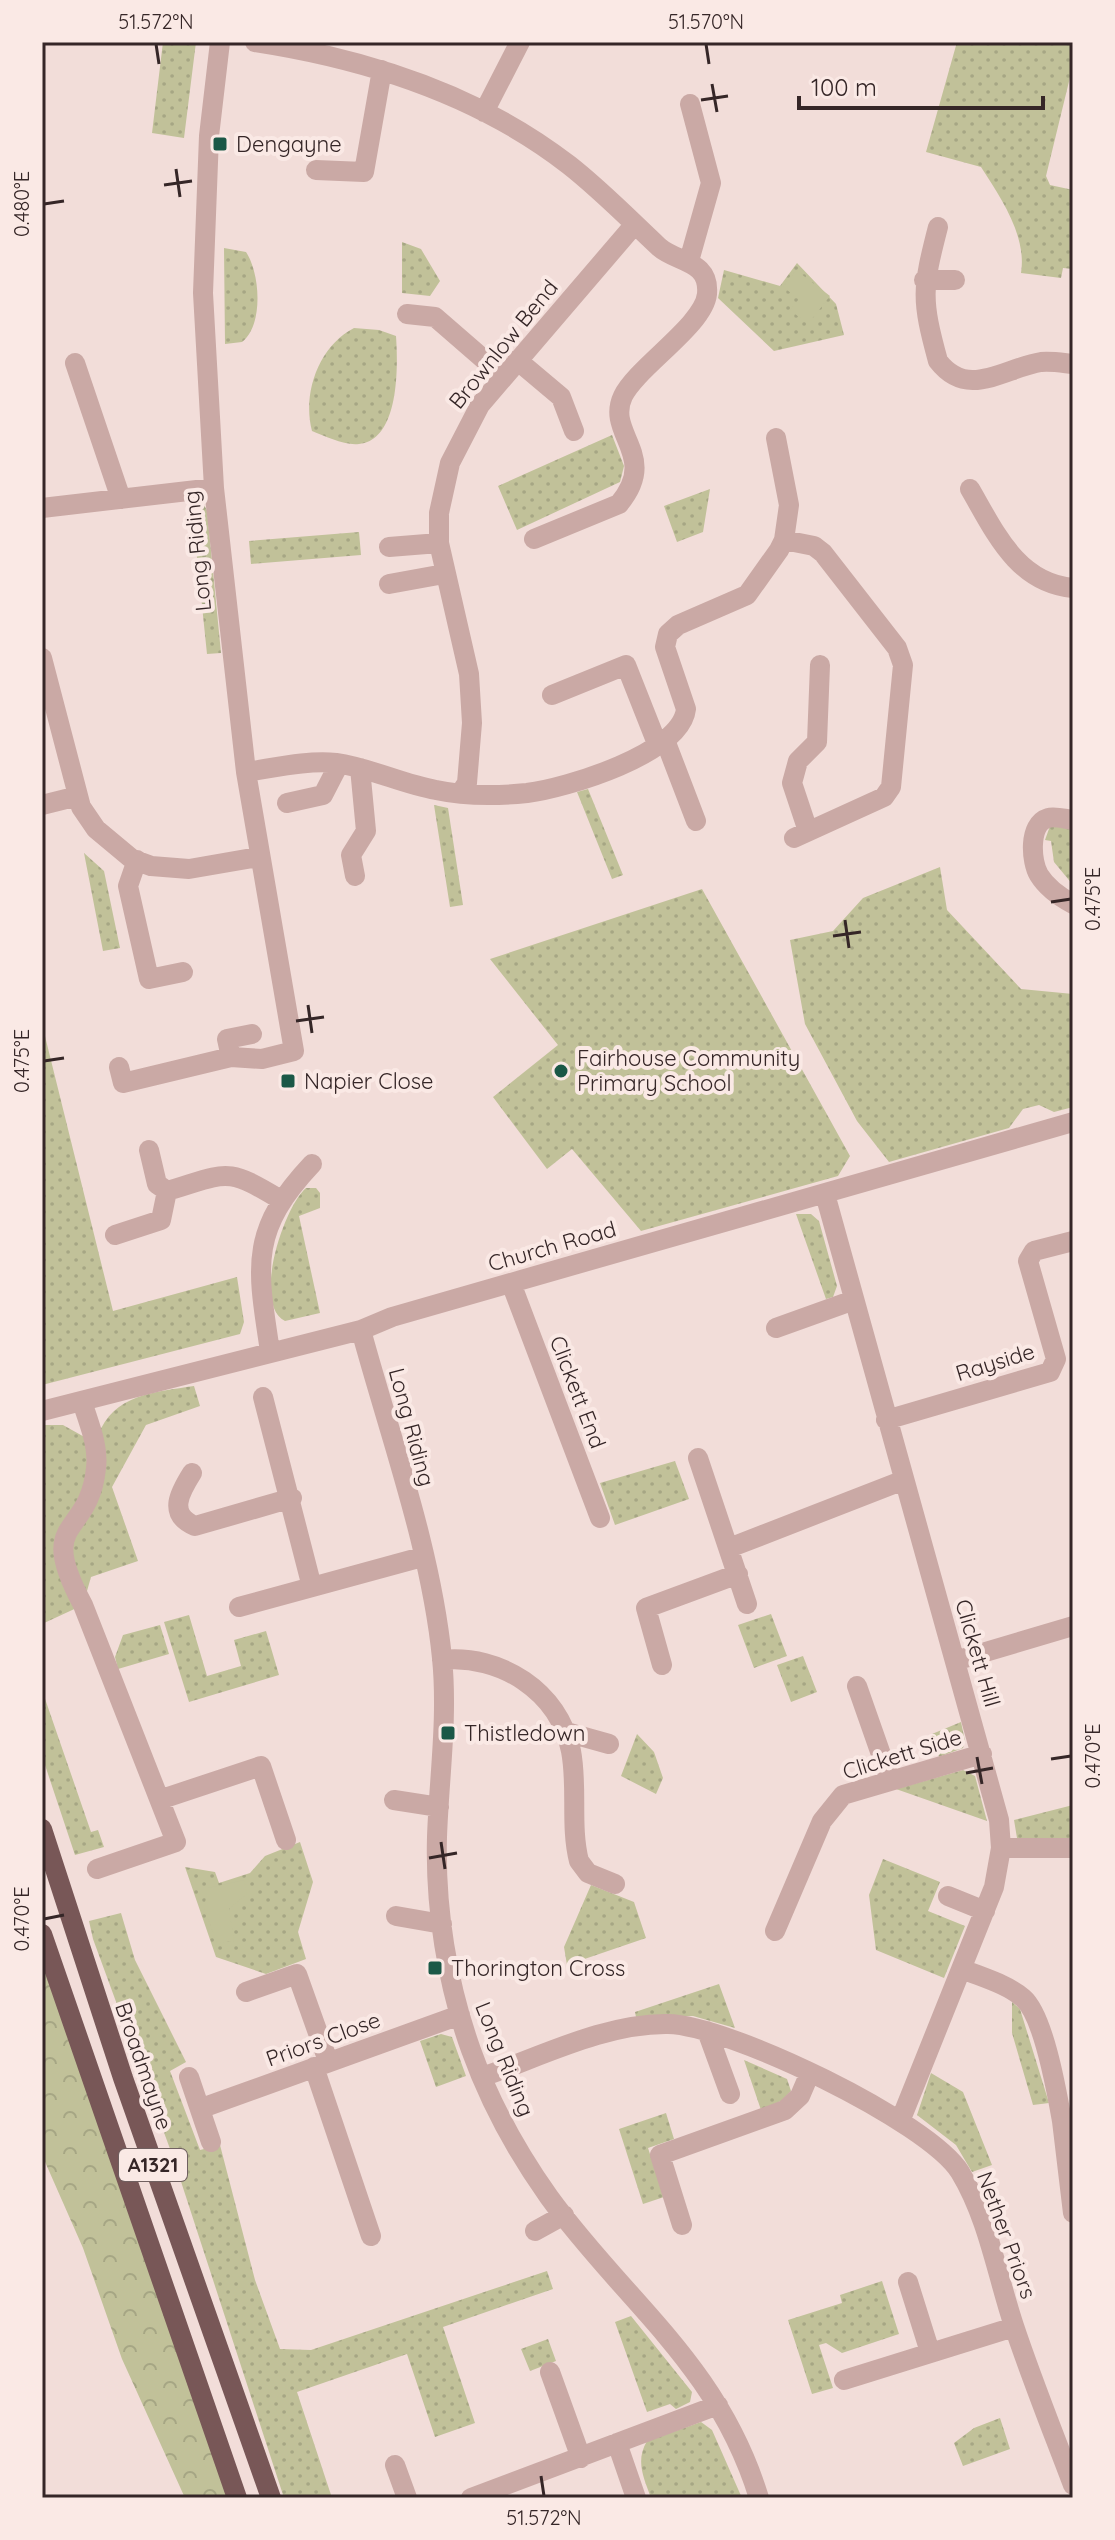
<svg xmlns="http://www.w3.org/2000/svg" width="1115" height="2540" viewBox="0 0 1115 2540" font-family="Quicksand,sans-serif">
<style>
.grass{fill:url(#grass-dots)}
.forest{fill:url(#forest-crowns)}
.park{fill:#c1c199}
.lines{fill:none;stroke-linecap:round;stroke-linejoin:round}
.minor{stroke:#caa9a5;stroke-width:20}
.major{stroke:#785757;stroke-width:20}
.ticks{fill:none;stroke:#352627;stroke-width:3}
.poi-dot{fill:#1b5847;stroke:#fae9e5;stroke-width:3}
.labels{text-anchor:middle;stroke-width:8;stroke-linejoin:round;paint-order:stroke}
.shield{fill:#fae9e5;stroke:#706060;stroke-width:2}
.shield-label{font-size:20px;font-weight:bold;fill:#352627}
.poi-label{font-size:22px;fill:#352627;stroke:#fae9e5;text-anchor:start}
.street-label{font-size:22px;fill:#352627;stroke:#fae9e5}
.neatline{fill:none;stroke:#352627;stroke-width:3}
.ticks-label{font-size:20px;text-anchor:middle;fill:#352627}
</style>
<defs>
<pattern id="grass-dots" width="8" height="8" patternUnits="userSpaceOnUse" patternTransform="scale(2)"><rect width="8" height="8" fill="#c1c199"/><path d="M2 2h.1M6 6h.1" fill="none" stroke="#a6a684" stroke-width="1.8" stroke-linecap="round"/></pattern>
<pattern id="forest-crowns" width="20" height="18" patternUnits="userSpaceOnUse" patternTransform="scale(2)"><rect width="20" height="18" fill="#c1c199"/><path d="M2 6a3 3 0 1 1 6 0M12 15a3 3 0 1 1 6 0" fill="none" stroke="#a6a684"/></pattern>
</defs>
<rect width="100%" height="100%" fill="#f2ddd9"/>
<path class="grass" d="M163 42H196L184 138 152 133Z
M957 42H1073V65L1046 176 1050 185 1073 190V269L1063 268 1061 278 1021 273C1027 236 1001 198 981 167L926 152Z
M402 242 421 249 440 281 430 296 402 293Z
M224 248 246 252C260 273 264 325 242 342L225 344Z
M797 263 836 304 844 335 774 351 718 298 724 270 780 286Z
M354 328 379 330 396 336C398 365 400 440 359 444 345 446 325 436 312 431 302 393 319 346 354 328Z
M612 435 624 466 620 482 517 530 498 486Z
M710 489 703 532 677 542 664 506Z
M191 499H200L207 510 221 653 207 654Z
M359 532 361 555 251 564 249 541Z
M588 789 623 875 612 879 577 792Z
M434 805 448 808 463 905 450 907Z
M1050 826 1073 827V885L1054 862 1051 841 1045 840Z
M84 853 104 871 120 948 103 951Z
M940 867 947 910 1021 989 1073 994V1107L1054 1112 1039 1105 1023 1109 1009 1128 889 1162 857 1121 805 1024 790 940 833 931 863 898Z
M702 889 850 1156 838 1176 641 1231 572 1149 547 1169 493 1097 558 1045 490 959Z
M42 1024 113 1311 237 1277 244 1322 240 1334 42 1385Z
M306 1188H316L320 1193V1208L299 1216 320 1313 285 1321C252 1305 283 1208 306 1188Z
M796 1214H811L819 1221 837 1286 833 1297 826 1299Z
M194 1386 200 1406 146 1425 112 1487 138 1561 91 1577 83 1605 42 1624V1425H63L88 1439 98 1436C113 1394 155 1392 194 1386Z
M675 1461 689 1499 615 1525 600 1483Z
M771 1614 787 1656 754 1668 738 1625Z
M189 1615 207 1676 241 1666 234 1640 266 1631 279 1675 189 1702 164 1622Z
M160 1625 169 1654 118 1669 115 1657 123 1635Z
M803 1656 817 1692 791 1702 777 1665Z
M42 1690 91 1832 98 1830 104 1847 75 1855 42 1756Z
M961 1722 965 1741 963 1748 939 1757 932 1734Z
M637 1734 654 1752 663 1778 656 1794 621 1776Z
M963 1770 975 1776 987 1821 896 1789Z
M1073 1805V1839L1018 1844 1014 1820Z
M300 1842 313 1882 298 1932 306 1959 266 1974 216 1957 185 1867 215 1872 219 1883 250 1873 265 1856Z
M883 1859 940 1882 928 1911 965 1926 944 1978 876 1950 869 1895Z
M591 1885 634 1902 646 1938 567 1965 564 1947Z
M121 1913 135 1960 186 2062 170 2071 200 2150 220 2145 255 2280 280 2349 311 2350 547 2271 553 2289 443 2327 475 2423 435 2437 407 2354 297 2392 332 2498H284L173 2157 93 1939 89 1921Z
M719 1984 735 2028 693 2016 636 2017 635 2012Z
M1012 2002 1020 2009 1049 2103 1033 2105 1012 2033Z
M441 2034 452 2037 466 2076 436 2087 420 2041Z
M744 2060 787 2079 791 2091 781 2101 761 2110Z
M931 2073 963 2092 992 2165 972 2172 956 2145 917 2115Z
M666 2113 674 2139 648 2148 664 2197 643 2204 619 2129Z
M882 2281 899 2334 842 2353 826 2343 819 2345 833 2388 812 2394 788 2320 842 2303 840 2295Z
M631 2316 692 2392 690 2402 676 2409 670 2404 647 2412 615 2322Z
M548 2339 556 2361 530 2371 521 2349Z
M1000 2418 1010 2449 963 2466 954 2443 974 2428Z
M701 2422 712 2430 742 2498H651C644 2478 635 2461 647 2441Z"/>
<path class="forest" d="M42 1952 232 2498H185L122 2359 83 2248 42 2155Z"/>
<path class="park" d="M796 270 830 296 808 324 790 310 799 299 783 287Z
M244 1880 247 1894 229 1909 234 1941 217 1943 204 1908 208 1888Z"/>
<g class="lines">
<path class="minor" d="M255 42C366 59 479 95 569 165 601 190 629 219 659 247 677 263 710 260 707 294 704 325 637 367 623 396 605 434 660 455 619 504L534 539
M484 112 520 42
M316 170 364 172 382 70
M938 227C922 289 921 299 938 361 968 400 1004 368 1041 362 1052 361 1063 363 1073 364
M689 261 711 183 690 104
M924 280H955
M407 314 435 317 503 376
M517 360 561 397 574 431
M75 363 121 499
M970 489C995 532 1017 583 1073 588
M42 508 214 488
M784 540 814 546 823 553 897 648 903 665 891 787 884 797 794 838
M389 547 439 543
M389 584 444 574
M42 658 81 807 96 829 132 859 151 866 189 869 258 857
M552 695 626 665 658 746
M665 740 696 821
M246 772C274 768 307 760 336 763 371 768 402 784 436 790 464 796 498 796 527 793 566 788 681 754 686 709L665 647 668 634 678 625 747 595 779 550 784 540 789 505 776 438
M461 792 467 783 472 723 469 674 439 543V513L450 463 480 405 635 224
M287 803 323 795 339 764
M42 805 78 796
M1073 820C1065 819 1055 816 1048 818 1028 824 1031 862 1039 875 1047 888 1060 897 1073 904
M808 831 792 783 798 761 817 742 820 665
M137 860 128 886 149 979 183 972
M355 876 351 855 366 831 360 768
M231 1057 227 1039 252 1034
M119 1067 123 1083 231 1057 262 1059 294 1051 246 772 214 488 203 293 209 136 220 42
M149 1150 157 1184 167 1191
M825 1194 999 1820 1001 1848 994 1887 901 2119
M115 1235 161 1220 167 1191C228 1173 225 1166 281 1200
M511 1283 600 1518
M776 1328 854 1300
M361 1330C390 1437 431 1548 442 1658 448 1718 439 1778 437 1837 435 1908 447 1983 471 2050 490 2103 517 2152 549 2197 626 2303 718 2364 759 2498
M270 1351C257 1266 249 1231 312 1164
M263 1397 312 1587
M82 1401C88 1422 99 1445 96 1468 89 1539 35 1516 83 1605L176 1842 97 1869
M42 1411 361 1330 392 1317 1073 1122
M886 1420 1050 1372 1056 1359 1028 1261 1034 1251 1073 1241
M698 1458 747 1604
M192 1473C180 1492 167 1514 195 1526L292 1498
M729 1548 904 1480
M239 1607 422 1557
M442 1660C500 1654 559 1691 571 1751 578 1787 570 1826 579 1861L588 1873 615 1884
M955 1661 1073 1626
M662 1665 646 1608 738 1574
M857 1686 890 1780
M566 1732 609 1744
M162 1799 261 1766 286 1840
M394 1800 439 1807
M1001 1848H1073
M948 1896 985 1911
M396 1916 442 1924
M775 1931 822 1821 843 1795 982 1754
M962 1969C981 1977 1007 1984 1023 1998 1044 2016 1057 2093 1062 2121L1073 2122
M246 1992 297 1974 328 2061
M707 2031 730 2094
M314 2067 371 2236
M189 2077 211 2142
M482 2077C540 2057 605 2023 668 2024 728 2025 928 2121 960 2172 988 2218 997 2275 1014 2326 1032 2380 1053 2432 1073 2485
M202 2108 460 2015
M1062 2121 1073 2213
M682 2225 660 2155 785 2110 800 2096 809 2075
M535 2231 564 2215
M908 2282 930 2352
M550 2372 581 2458
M844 2380 1014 2327
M617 2443 636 2498
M395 2465 407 2498
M471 2498 718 2405"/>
<path class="major" d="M42 1829 123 2078 271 2498
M42 1934 237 2498"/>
</g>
<path class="ticks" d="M156 44 159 64M706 44 709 64M712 84 717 112M701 100 728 96M176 169 180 197M164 185 192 181M44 204 64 201M1051 902 1071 899M845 920 849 948M833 936 861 932M308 1005 312 1033M296 1021 324 1017M44 1061 64 1058M977 1757 982 1784M1051 1759 1071 1756M966 1773 993 1768M441 1842 445 1869M429 1858 457 1853M44 1919 64 1915M541 2476 544 2496"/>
<g class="poi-dot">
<rect x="212" y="136" width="16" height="16" rx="4"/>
<circle cx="561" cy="1071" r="8"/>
<rect x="280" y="1073" width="16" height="16" rx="4"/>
<rect x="440" y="1725" width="16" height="16" rx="4"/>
<rect x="427" y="1960" width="16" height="16" rx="4"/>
</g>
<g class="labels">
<rect class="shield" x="119" y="2149" width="68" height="32" rx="6"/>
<g class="shield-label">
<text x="153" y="2172">A1321</text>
</g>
<g class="poi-label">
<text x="236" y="152">Dengayne</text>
<text x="577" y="1066">Fairhouse Community<tspan x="577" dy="25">Primary School</tspan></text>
<text x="304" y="1089">Napier Close</text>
<text x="464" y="1741">Thistledown</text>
<text x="451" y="1976">Thorington Cross</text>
</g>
<g class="street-label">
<text transform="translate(503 344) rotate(-51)" y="8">Brownlow Bend</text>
<text transform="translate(197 551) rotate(-96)" y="8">Long Riding</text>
<text transform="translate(552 1246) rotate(-16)" y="8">Church Road</text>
<text transform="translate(995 1362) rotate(-17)" y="8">Rayside</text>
<text transform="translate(578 1392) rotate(69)" y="8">Clickett End</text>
<text transform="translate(412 1427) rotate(75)" y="8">Long Riding</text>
<text transform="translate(978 1653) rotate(74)" y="8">Clickett Hill</text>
<text transform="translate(902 1754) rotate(-17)" y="8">Clickett Side</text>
<text transform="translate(323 2039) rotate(-20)" y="8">Priors Close</text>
<text transform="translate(505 2059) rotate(68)" y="8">Long Riding</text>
<text transform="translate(144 2066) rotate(71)" y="8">Broadmayne</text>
<text transform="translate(1007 2235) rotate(70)" y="8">Nether Priors</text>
</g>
</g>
<rect width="1115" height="2540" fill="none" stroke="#fae9e5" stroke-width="88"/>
<path d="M799 96v12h244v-12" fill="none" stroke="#352627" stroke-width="4"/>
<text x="811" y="96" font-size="24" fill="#352627" stroke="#fae9e5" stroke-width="6" paint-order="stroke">100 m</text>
<rect x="44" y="44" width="1027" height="2452" class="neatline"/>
<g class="ticks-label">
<text x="156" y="29">51.572°N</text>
<text x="706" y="29">51.570°N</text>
<text transform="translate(22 204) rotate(-90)" y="7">0.480°E</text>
<text transform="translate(1093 899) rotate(-90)" y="7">0.475°E</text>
<text transform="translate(22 1061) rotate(-90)" y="7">0.475°E</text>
<text transform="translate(1093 1756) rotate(-90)" y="7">0.470°E</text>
<text transform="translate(22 1919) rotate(-90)" y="7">0.470°E</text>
<text x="544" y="2525">51.572°N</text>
</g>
</svg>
